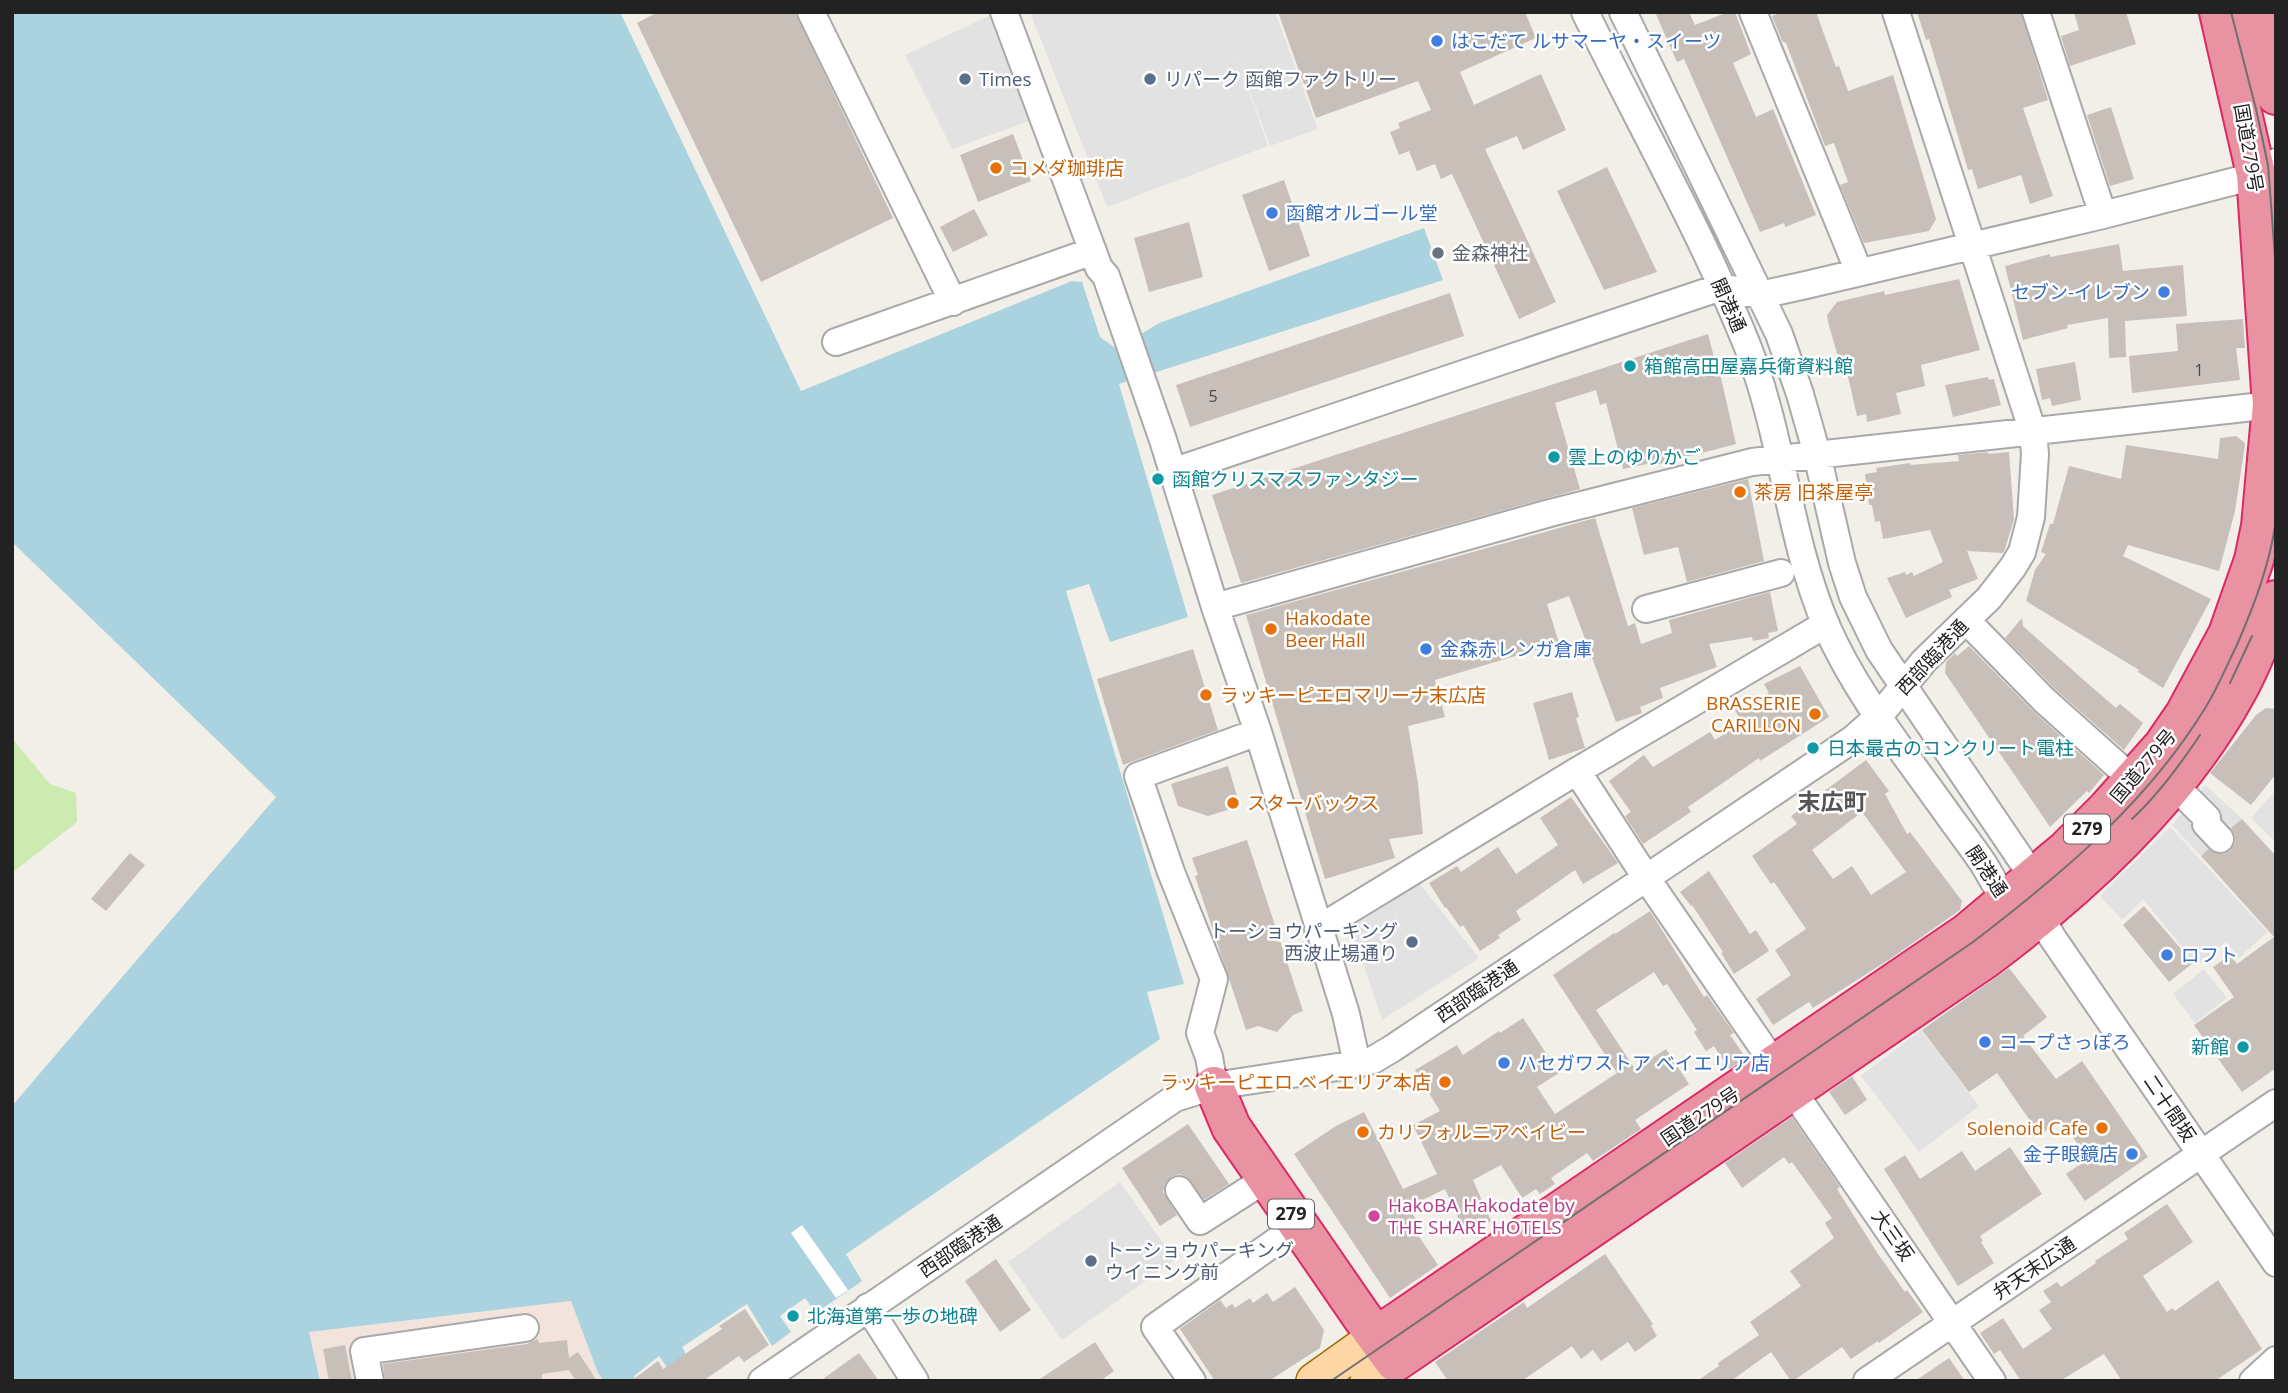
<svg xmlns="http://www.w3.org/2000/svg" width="2288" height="1393" viewBox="0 0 2288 1393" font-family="'Open Sans','Noto Sans JP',sans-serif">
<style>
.military{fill:#f3e3dd}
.grass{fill:#cdebb0}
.parking{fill:#e2e2e2}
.water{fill:#aad3df}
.pier{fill:#fff}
.building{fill:#c7bfb8;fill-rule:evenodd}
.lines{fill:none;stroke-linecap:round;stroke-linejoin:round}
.minor-casing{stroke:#a9a9a9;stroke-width:30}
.major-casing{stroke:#a06b00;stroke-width:38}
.highway-casing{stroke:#dc2a67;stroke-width:42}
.minor{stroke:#fff;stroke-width:26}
.major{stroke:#fcd6a4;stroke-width:35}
.highway{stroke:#e892a2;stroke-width:38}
.tram{stroke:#707070;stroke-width:2}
.shop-dot{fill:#3f7fe0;stroke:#fff;stroke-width:2.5}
.service-dot{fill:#5c6f8a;stroke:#fff;stroke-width:2.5}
.food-dot{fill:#e8710a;stroke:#fff;stroke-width:2.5}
.worship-dot{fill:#6b7280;stroke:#fff;stroke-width:2.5}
.culture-dot{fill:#0f9aa8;stroke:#fff;stroke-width:2.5}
.hotel-dot{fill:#d1479c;stroke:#fff;stroke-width:2.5}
.labels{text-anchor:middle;stroke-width:5;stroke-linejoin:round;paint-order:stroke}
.number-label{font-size:16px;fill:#4b4948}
.shield{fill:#fff;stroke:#646464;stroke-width:2}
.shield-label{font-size:18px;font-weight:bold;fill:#222}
.shop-label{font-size:19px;fill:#366cbe;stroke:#fff;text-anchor:start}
.service-label{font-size:19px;fill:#4e5e75;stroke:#fff;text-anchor:start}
.street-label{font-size:19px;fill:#222;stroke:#fff}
.food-label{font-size:19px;fill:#c56008;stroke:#fff;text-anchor:start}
.worship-label{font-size:19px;fill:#5b616d;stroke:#fff;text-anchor:start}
.culture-label{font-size:19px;fill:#0d838f;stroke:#fff;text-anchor:start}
.hotel-label{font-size:19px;fill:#b23c85;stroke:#fff;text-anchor:start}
.quarter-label{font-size:23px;font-weight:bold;fill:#555;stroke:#fff}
</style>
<rect width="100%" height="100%" fill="#f2efe9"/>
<path class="military" d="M572 1301 598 1373 604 1381H320L309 1332Z"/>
<path class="grass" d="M12 738 50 784 76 793 77 822 12 873Z"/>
<path class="parking" d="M1030 12H1275L1318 129 1270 146 1232 43 1268 146 1107 207Z
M989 16 1029 121 952 149 905 55Z
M2205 785 2242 819 2201 856 2172 825Z
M2276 790V843L2251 818Z
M2170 827 2267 932 2239 958 2226 942 2197 965 2143 899 2122 920 2100 896Z
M1420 884 1479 958 1382 1020 1351 927Z
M2204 969 2227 998 2195 1023 2173 994Z
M1921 1030 1979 1106 1919 1152 1861 1076Z
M1120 1182 1175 1260 1062 1340 1008 1262Z"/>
<path class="water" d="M12 12H620L801 391 1072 281 1082 282 1100 337 1117 349 1159 323 1424 228 1443 280 1119 384 1188 617 1110 642 1089 584 1066 591 1184 984 1147 992 1160 1039 846 1254 862 1281 816 1313 805 1298 780 1316 791 1332 772 1346 747 1304 682 1347 691 1363 674 1377 659 1356 634 1376 636 1381H604L598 1373 571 1301 309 1332 320 1381H12V1106L276 797 12 542Z"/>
<path class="pier" d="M802 1225 848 1290 836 1298 791 1233Z"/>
<path class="building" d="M658 12H795L893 218 761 282 637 23Z
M1278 12H1525L1536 38 1460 72 1474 105 1541 74 1566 130 1523 150 1517 136 1485 149 1556 302 1519 319 1452 174 1441 179 1435 164 1417 171 1409 151 1399 155 1390 132 1400 128 1398 123 1431 110 1418 81 1316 118Z
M1655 12H1689L1695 25 1728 12H1735L1751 54 1733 63 1756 117 1773 109 1816 215 1785 227 1784 223 1760 232 1684 59 1677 62Z
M1782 12H1816L1836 67 1839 66 1848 91 1893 75 1936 219 1929 231 1864 243 1840 185 1848 182 1834 143 1825 146 1786 43 1782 41 1772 16Z
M1917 12H2021L2048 100 2023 108 2053 196 2030 204 2021 175 1978 189 1972 169 1968 170 1929 39 1926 40Z
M2074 12H2126L2136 44 2070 66 2061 36 2079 30Z
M2111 107 2134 179 2110 186 2087 115Z
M1013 134 1031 181 978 202 960 155Z
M1607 167 1657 272 1604 290 1557 191Z
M1284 180 1310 256 1269 271 1242 195Z
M974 209 988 235 953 252 940 227Z
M1189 222 1203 277 1149 292 1134 238Z
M2119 244 2123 271 2183 265 2187 316 2125 321 2126 357 2109 358 2108 318 2067 325 2068 328 2023 340 2005 266 2050 254V257Z
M1959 279 1980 350 1921 365 1925 386 1896 393 1901 414 1867 422 1866 414 1857 416 1843 355 1838 357 1828 322 1827 315 1837 302 1884 291 1885 295Z
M1450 293 1464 336 1190 427 1176 385Z
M2243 319 2245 348H2236L2240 380 2132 393 2129 356 2178 351 2176 324Z
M1708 334 1715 361 1717 360 1736 444 1652 466V463L1623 469 1606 403 1600 405 1596 390 1555 403 1580 489 1241 583 1212 495Z
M2075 362 2081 400 2052 406 2050 398 2042 400 2036 369Z
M1988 377 1989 380 1994 379 2001 405 1953 417 1945 385Z
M2236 436 2245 443 2243 458 2235 511 2219 571 2128 545 2123 556 2211 599 2163 688 2138 672 2139 670 2026 601 2035 570 2046 554 2041 552 2050 524H2053L2069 466 2121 479 2126 445 2218 459 2220 438Z
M1988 452V454L2009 452 2014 519 2005 549 2003 553 1967 551 1978 579 1949 590 1952 597 1906 618 1887 578 1905 572 1906 575 1912 572 1914 576 1943 562 1930 530 1883 539 1880 521 1875 522 1872 505H1869L1865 474 1877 472 1876 468 1910 463 1911 465 1959 461 1958 455Z
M1748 479 1764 561 1687 582 1678 547 1644 555 1632 508Z
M1595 518 1628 626 1635 623 1641 644 1672 633 1669 620 1770 592 1778 631 1768 633 1769 638 1753 641 1752 637 1709 644 1717 667 1660 688 1663 698 1640 707 1642 713 1616 722 1569 596 1547 604 1559 643 1435 680 1445 717 1408 726 1418 783 1423 834 1389 839 1395 858 1325 879 1246 615Z
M2022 618 2023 626 2086 682 2116 708 2120 704 2143 723 2124 750 2055 689 2005 638Z
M1969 646 2033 711 2104 775 2089 793 2087 791 2050 827 1945 673 1946 662 1955 653 1957 656Z
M1193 649 1218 730 1123 765 1097 679Z
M1800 666 1829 717 1760 761 1759 758 1688 807 1691 812 1643 844 1625 816 1631 812 1609 781 1644 755 1653 767 1710 732 1715 740 1742 723 1735 710 1769 693 1764 684Z
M1572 692 1579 717 1576 718 1585 748 1549 760 1533 703Z
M2266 708 2276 709V774L2251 805 2210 773 2256 715Z
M1866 760 1889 791 1885 794 1907 834 1910 832 1962 901 1960 910 1893 957 1813 1008 1809 1002 1773 1025 1756 999 1791 975 1775 950 1806 929 1774 882 1771 884 1752 856 1797 824 1791 816ZM1862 812 1906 872 1871 895 1852 866 1833 879 1812 850Z
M1228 766 1240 806 1208 816 1178 806 1171 784Z
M1571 797 1618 863 1583 884 1575 870 1516 911 1521 920 1498 935 1500 938 1480 951 1463 925 1460 927 1446 907 1445 908 1429 883 1457 866 1461 872 1498 847 1516 874 1558 845 1540 818Z
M2242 819 2276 856V1068L2242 1092 2194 1025 2234 997 2213 967 2230 955 2237 964 2274 937 2201 856 2208 849 2216 854H2224L2230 851 2235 843V835L2231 828Z
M1247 840 1303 1011 1293 1015 1277 1032 1258 1026 1246 1030 1195 876 1198 875 1192 858Z
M130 853 145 865 106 911 91 899Z
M1709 871 1750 934 1756 930 1769 951 1734 974 1721 953 1723 952 1692 905 1691 906 1680 892Z
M2144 906 2193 963 2169 982 2123 925Z
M1650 911 1704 997 1707 995 1734 1033 1730 1035 1746 1058 1729 1069 1714 1046 1706 1051 1694 1032 1697 1030 1667 984 1663 986 1654 972 1596 1010 1635 1069 1666 1049 1689 1084 1635 1120 1641 1129 1593 1161 1587 1153 1551 1178 1555 1184 1540 1194 1536 1189 1522 1198 1501 1165 1473 1180 1491 1221 1465 1233 1445 1189 1408 1207 1418 1222 1412 1226 1438 1265 1390 1298 1294 1154 1336 1126 1364 1112 1403 1189 1437 1174 1413 1125 1440 1111 1415 1070 1457 1045 1463 1055 1499 1031 1500 1033 1523 1018 1559 1073 1537 1087 1555 1114 1617 1073 1553 975 1614 933 1615 934Z
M2009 968 2047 1017 2023 1036 2056 1079 2082 1061 2148 1157 2085 1201 2066 1174 2088 1159 2061 1120 2040 1135 1997 1073 1969 1092 1922 1030Z
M1852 1076 1867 1100 1845 1115 1829 1092Z
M1792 1117 1840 1187 1837 1189 1878 1254 1905 1292 1907 1290 1923 1312 1879 1343 1878 1341 1851 1359 1842 1347 1793 1381H1791L1771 1352 1731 1381H1697L1719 1366 1718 1363 1759 1335 1750 1322 1801 1286 1790 1271 1834 1238 1825 1223 1832 1218 1792 1162 1789 1164 1784 1157 1742 1188 1725 1163Z
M1188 1124 1229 1184 1204 1200 1186 1176 1179 1174 1171 1177 1165 1184 1163 1192 1177 1215 1160 1226 1122 1168Z
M2010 1147 2042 1194 1980 1236 1983 1241 1981 1242 1994 1263 1958 1286 1884 1169 1905 1155 1920 1179 1962 1151 1975 1171Z
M2167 1204 2193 1242 2143 1276 2167 1312 2172 1308 2175 1311 2218 1280 2262 1349 2215 1381H2122L2104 1354 2060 1381H2021L2000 1350 1994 1354 1980 1333 2003 1318 2023 1349 2052 1329 2039 1310 2051 1302 2043 1291 2057 1282 2061 1287 2096 1263 2095 1261 2128 1239 2124 1233Z
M1605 1254 1653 1324 1651 1326 1657 1336 1635 1352 1628 1342 1601 1361 1593 1350 1581 1359 1572 1346 1522 1381H1448L1435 1362 1524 1302 1527 1308Z
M996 1259 1031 1310 1000 1332 965 1281Z
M1295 1287 1324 1330 1320 1348 1269 1381H1215L1180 1329 1220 1300 1226 1308 1232 1304 1235 1308 1250 1298 1253 1303 1267 1293 1273 1302Z
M745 1309 769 1345 744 1362 739 1356 703 1381H631L658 1361 663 1369 722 1329 719 1326Z
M538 1339 539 1343 567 1340 569 1358 578 1352 597 1381H576L569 1370 542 1374V1381H385L383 1364 527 1344Z
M1095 1342 1114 1371 1100 1381H1037Z
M345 1345 352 1381H329L323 1349Z
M859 1353 879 1381H820Z
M1949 1358 1965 1381H1915Z"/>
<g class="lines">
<defs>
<path id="minor" d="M811 12 953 302
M1004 12 1099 268 1106 276 1163 440 1215 607 1258 732 1346 1014 1357 1064
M1585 12C1639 123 1701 231 1747 345 1783 436 1788 535 1826 625 1856 694 1906 755 1949 816 1960 831 1972 847 1983 863 1993 879 2001 898 2016 910
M1623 12 1779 334 1800 394 1817 454 1842 563 1853 597 1879 650 2033 877 2041 917 2052 937 2276 1263
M1753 12 1859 272
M2036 12 2103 215
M836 342 1093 251
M1172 472 1721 287 1760 295 1806 285 2103 215 2239 180 2276 162
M1215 607 1550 513 1752 462 2272 405
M1646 609 1781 573
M1966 620 2044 700 2120 768
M1577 771 1647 879 1992 1381
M2173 784 2207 818 2206 824 2220 839
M1318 929 1577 771 1826 624
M1214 1086 1209 1057 1200 1033 1214 979 1171 872 1138 776 1258 732
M1179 1190 1200 1221 1266 1179
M868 1307 915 1381
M370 1381 364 1351 525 1328
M762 1381 1175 1098 1214 1086 1357 1064 1373 1060 1393 1048 1853 739 1879 716 1924 661 1989 598 2013 567 2022 552 2031 517 2035 454 2033 432 1896 12
M1192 1381 1155 1327 1278 1240
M1867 1381 2276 1103
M2253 1381 2276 1360"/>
<path id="major" d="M1314 1381 1377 1336
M1368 1381 1395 1362"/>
<path id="highway" d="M2256 12 2276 95
M1214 1086 1231 1127 1362 1317 1395 1362 1985 959C2080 888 2178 799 2236 693 2252 664 2264 632 2276 600
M1377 1336 1967 933 2066 850 2107 809 2163 746 2185 714 2228 634 2254 560 2261 526 2272 405 2256 174 2219 12"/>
</defs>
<use href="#minor" class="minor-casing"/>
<use href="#major" class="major-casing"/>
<use href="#highway" class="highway-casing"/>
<use href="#minor" class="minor"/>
<use href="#major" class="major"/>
<use href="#highway" class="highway"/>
<path class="tram" d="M2231 12 2256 109 2268 165 2276 270
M2230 683 2252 636
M2132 819C2159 794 2180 765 2200 735
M1331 1381 1973 942C2059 876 2144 806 2202 713 2216 692 2225 669 2236 647 2254 606 2270 564 2276 520"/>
</g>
<g class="shop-dot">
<circle cx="1437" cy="41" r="7"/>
<circle cx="1272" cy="213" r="7"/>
<circle cx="2164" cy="292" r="7"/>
<circle cx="1426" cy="649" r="7"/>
<circle cx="2167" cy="955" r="7"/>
<circle cx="1985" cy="1042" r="7"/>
<circle cx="1504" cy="1063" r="7"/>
<circle cx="2132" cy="1154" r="7"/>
</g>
<g class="service-dot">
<circle cx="965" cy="79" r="7"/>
<circle cx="1150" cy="79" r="7"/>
<circle cx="1412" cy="942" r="7"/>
<circle cx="1091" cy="1261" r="7"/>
</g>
<g class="food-dot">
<circle cx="996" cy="168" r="7"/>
<circle cx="1740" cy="492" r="7"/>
<circle cx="1271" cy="629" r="7"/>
<circle cx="1206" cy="695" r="7"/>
<circle cx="1815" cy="714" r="7"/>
<circle cx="1233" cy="803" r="7"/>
<circle cx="1445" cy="1082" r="7"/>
<circle cx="2102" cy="1128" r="7"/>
<circle cx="1363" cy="1132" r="7"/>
</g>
<circle class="worship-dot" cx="1438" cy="253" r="7"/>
<g class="culture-dot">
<circle cx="1630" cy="366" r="7"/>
<circle cx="1554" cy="457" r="7"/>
<circle cx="1158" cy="479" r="7"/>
<circle cx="1813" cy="748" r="7"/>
<circle cx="2243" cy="1047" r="7"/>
<circle cx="793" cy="1316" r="7"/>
</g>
<circle class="hotel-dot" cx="1374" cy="1216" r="7"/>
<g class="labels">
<g class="number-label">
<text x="2199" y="376">1</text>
<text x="1213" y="402">5</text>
</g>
<g class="shield">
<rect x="2064" y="814.5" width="46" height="29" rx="5"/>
<rect x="1268" y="1199.5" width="46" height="29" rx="5"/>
</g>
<g class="shield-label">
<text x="2087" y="835">279</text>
<text x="1291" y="1220">279</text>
</g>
<g class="shop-label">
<text x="1451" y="48">はこだて ルサマーヤ・スイーツ</text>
<text x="1286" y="220">函館オルゴール堂</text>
<text x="2150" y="299" text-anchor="end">セブン-イレブン</text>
<text x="1440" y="656">金森赤レンガ倉庫</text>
<text x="2181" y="962">ロフト</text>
<text x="1999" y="1049">コープさっぽろ</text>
<text x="1518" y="1070">ハセガワストア べイエリア店</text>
<text x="2118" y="1161" text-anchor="end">金子眼鏡店</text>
</g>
<g class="service-label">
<text x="979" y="86">Times</text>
<text x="1164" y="86">リパーク 函館ファクトリー</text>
<text x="1398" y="938" text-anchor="end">トーショウパーキング<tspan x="1398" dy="22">西波止場通り</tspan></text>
<text x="1105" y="1257">トーショウパーキング<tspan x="1105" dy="22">ウイニング前</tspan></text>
</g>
<g class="street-label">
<text transform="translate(2249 148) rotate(80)" y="7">国道279号</text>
<text transform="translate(1729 305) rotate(66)" y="7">開港通</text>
<text transform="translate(1932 657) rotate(-47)" y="7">西部臨港通</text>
<text transform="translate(2143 766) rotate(-50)" y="7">国道279号</text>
<text transform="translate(1987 871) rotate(56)" y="7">開港通</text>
<text transform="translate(1477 991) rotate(-34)" y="7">西部臨港通</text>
<text transform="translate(2170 1108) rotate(56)" y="7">二十間坂</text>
<text transform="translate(1700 1116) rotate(-34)" y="7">国道279号</text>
<text transform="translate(1893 1235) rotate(55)" y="7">大三坂</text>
<text transform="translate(960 1246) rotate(-34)" y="7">西部臨港通</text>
<text transform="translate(2034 1268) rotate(-34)" y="7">弁天末広通</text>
</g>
<g class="food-label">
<text x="1010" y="175">コメダ珈琲店</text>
<text x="1754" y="499">茶房 旧茶屋亭</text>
<text x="1285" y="625">Hakodate<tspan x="1285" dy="22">Beer Hall</tspan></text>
<text x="1220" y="702">ラッキーピエロマリーナ末広店</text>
<text x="1801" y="710" text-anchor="end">BRASSERIE<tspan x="1801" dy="22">CARILLON</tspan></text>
<text x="1247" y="810">スターバックス</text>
<text x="1431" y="1089" text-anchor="end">ラッキーピエロ ベイエリア本店</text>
<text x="2088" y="1135" text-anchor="end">Solenoid Cafe</text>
<text x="1377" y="1139">カリフォルニアべイビー</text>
</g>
<g class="worship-label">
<text x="1452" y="260">金森神社</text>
</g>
<g class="culture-label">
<text x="1644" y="373">箱館高田屋嘉兵衛資料館</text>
<text x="1568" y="464">雲上のゆりかご</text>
<text x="1172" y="486">函館クリスマスファンタジー</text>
<text x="1827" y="755">日本最古のコンクリート電柱</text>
<text x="2229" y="1054" text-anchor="end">新館</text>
<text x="807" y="1323">北海道第一歩の地碑</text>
</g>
<g class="hotel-label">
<text x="1388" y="1212">HakoBA Hakodate by<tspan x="1388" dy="22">THE SHARE HOTELS</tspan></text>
</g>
<g class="quarter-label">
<text x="1832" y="810">末広町</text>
</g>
</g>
<rect width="2288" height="1393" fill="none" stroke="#222222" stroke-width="28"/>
</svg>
